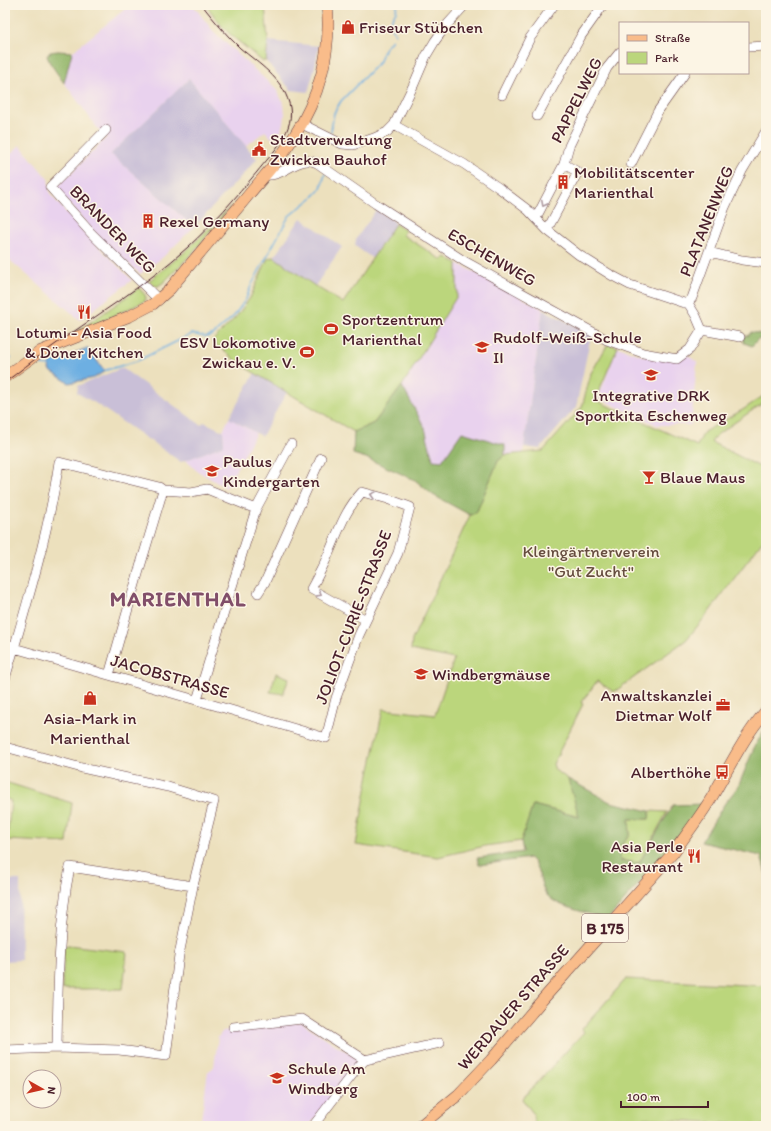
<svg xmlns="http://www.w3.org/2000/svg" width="771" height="1131" viewBox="0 0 771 1131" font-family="Itim,sans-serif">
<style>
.built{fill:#e9d2ee}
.industrial{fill:#c9bfd7}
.green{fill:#bbd67c;stroke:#827a54}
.forest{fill:#94b76c;stroke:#6f6b4c}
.water{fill:#6dafe2;stroke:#5c6786}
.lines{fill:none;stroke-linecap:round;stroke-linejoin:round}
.stream{stroke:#6dafe2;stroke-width:1.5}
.minor-casing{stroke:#623c41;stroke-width:10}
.major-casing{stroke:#623c41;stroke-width:12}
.minor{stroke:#fff;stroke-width:9}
.major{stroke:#f9bc8a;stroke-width:11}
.tram{stroke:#4a1f2b;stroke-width:1}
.oneway{stroke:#ae9aa0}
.labels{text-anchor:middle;stroke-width:3;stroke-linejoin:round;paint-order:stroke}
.shield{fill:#fcf5e5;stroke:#7f5f63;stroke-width:1}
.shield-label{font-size:16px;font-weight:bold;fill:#4a1f2b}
.poi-label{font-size:17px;fill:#4a1f2b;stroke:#fcf5e5;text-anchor:start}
.street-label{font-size:17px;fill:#4a1f2b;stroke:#fcf5e5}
.park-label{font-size:17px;fill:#664d3f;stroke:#fcf5e5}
.district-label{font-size:21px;font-weight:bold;letter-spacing:1px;fill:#814e69;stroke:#fcf5e5}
</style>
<rect width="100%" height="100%" fill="#fcf5e5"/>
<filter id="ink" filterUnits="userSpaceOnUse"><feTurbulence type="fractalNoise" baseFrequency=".025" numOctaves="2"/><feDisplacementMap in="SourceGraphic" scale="8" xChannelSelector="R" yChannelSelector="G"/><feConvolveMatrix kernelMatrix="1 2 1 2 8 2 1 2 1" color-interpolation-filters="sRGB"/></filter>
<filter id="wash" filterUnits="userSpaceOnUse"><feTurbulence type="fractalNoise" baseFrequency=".012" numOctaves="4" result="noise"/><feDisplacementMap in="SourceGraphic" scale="16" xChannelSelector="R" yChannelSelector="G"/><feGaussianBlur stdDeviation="0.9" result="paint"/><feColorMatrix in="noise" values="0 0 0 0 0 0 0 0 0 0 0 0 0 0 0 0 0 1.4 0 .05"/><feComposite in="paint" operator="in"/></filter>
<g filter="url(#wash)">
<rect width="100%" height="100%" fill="#ece0bd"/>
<path class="built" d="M122 5H193L214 32 277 90 284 105 285 114 281 131 275 141 265 131 246 146 189 79 111 154 194 227 162 258 140 274 102 240 55 189 107 137 98 129 50 63 47 56 50 52H72L125 9Z
M20 145 48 179 50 194 79 227 132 280 80 320 5 256V159Z
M457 263 543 309 523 453 505 455 457 438 442 462 433 460 374 423 402 386 457 296Z
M618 347 643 356 687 355 697 362 691 425H657L598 398Z
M229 418 256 433 226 488 196 470 186 460 224 445 223 431Z
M301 1022 355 1057 357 1061 356 1065 309 1126H200L208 1071 214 1067 218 1037 223 1031Z"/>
<path class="industrial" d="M268 41 319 46 314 71 308 92 291 90 266 61Z
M189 79 257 159 194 227 111 154Z
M376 210 394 221 395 224 372 258 355 246 356 239Z
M301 218 342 247 315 286 274 257Z
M543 309 591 335 576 407 540 449 524 447Z
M122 368 201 425 204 422 223 431 224 445 181 462 95 403 77 393 78 386Z
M255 373 287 392 262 436 229 418Z
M5 880H20L21 960 5 961Z"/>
<path class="green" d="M206 5H265L268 41 266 61H262L231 35 221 25Z
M233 204 195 250 164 282 158 286H155L149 281 186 251Z
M395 224 405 230 403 235 442 260 446 257 457 263V296L402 386 374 423 354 432 241 365 212 341 237 316 250 298 268 258 274 257 315 286 343 303Z
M139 288 145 295 146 298 145 301 79 332 78 331Z
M608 344 618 347 595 400 697 446 704 432 744 409 766 394V401L718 434 711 442 766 470V536L706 616 686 640 614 692 597 681 581 703 583 704 553 764 555 770 568 779 580 817 533 805 521 841 485 846 438 857 356 845 368 779 383 709 435 715 454 659 411 650 412 640 470 515 473 514 477 511 498 461 505 455 543 451 582 407 591 373Z
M276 673 289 678 283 694 270 692Z
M5 782 72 803 67 843 7 840 11 801 5 798Z
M650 811 667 812 639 863 620 860V847L630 835 629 819H649Z
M68 945 127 952 123 989H62L64 946Z
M626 979 766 986V1126L644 1118 650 1126H534L533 1113 522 1099 584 1032 582 1029Z"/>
<path class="forest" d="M58 51 72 52 64 83 50 63 47 56 50 52Z
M766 322V340L758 339 752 346 744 343 743 337 749 335 751 332 762 334Z
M402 386 425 428 433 460 442 461 462 432 505 445V455L498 461 477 511 473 514 470 515 433 495 415 480 366 458 353 454 354 432 374 423Z
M766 727V874L761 856 701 842 725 803 738 787 754 748Z
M568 779 610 802 650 811 649 819H629L630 835 620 847V861L639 863 673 805 704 804 692 824 607 920C591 912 553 908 545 892 539 881 540 867 530 858L479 865 477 858 523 852 521 841 533 805 579 817Z"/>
<path class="water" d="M87 348 105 371 94 378 69 383 49 370 50 363Z"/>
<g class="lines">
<path class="stream" d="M395 34 390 22 396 11 397 5
M331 131 334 113 341 101 380 61 384 49 392 40
M5 357 11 358
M41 365 51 366
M103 371 137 361 192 334 206 337 214 334 234 316 246 299 251 286 289 216 313 197 321 188 325 174"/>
</g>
</g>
<g filter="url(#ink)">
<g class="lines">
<defs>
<path id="minor" d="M748 47 766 46
M502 95 530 38 554 5
M537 116 581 36 603 5
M302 124 342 144 353 145 374 138 387 132 394 125 414 84 426 56 435 41 445 27 465 5
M106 130 50 187 91 233 159 300
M631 164 658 111 685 73
M265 175C281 177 292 162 307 161 310 160 314 162 317 163L376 204 464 261 607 340 643 353 677 359 690 349 702 330 696 316 688 303H684L630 285 611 275 579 255 547 230 528 210 499 188 464 164 394 125
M536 218 564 164 569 146 607 68 620 52
M547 230 578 172 564 164
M709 252 742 260 766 263
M688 303 692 298 725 207 742 171 766 131
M702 330 740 337
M258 593 265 582 321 458
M5 643 14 648 231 710 326 738 336 698 359 635 398 553 410 507 388 499 362 492C344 511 338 533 328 555 323 567 317 578 311 589L366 620
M109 675 140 567 163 490
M5 679C26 607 48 536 59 462L159 487 163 490 191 492 207 489 256 509
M197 700 256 509 291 444
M5 747 82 768 168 787 214 801 193 886 179 955 166 1056 119 1050 57 1048 5 1050
M233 1027 302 1019 365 1060
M57 1048C58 987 58 926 70 867L193 886
M313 1126 359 1066 365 1060 440 1043"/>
<path id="major" d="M5 377 41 351 130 316 153 304 170 289C195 258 221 228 246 198 262 178 280 160 293 138 319 99 332 51 327 5
M420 1126 458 1095 491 1060 544 998 673 853C686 835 700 817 712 797 729 768 744 736 766 711"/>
</defs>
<use href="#minor" class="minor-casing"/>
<use href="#major" class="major-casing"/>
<use href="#minor" class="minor"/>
<use href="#major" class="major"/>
<path class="tram" d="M5 382C19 372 32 361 46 351 93 317 144 287 188 247 213 224 235 198 257 172 272 153 297 130 289 103 282 78 259 64 240 48 226 35 214 20 202 5"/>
</g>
<defs><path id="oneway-chevron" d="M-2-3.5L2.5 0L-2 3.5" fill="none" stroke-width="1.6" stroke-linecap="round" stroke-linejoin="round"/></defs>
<g class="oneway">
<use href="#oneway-chevron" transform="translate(544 204) rotate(117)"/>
<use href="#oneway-chevron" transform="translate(373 495) rotate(-165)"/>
<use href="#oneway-chevron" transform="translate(319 594) rotate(29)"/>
</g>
</g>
<defs>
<symbol id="shop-bare" viewBox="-9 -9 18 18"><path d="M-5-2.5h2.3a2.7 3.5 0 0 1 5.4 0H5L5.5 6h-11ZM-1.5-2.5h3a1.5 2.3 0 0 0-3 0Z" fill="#c8321e" stroke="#fcf5e5" stroke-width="2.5" paint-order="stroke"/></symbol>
<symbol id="civic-bare" viewBox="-9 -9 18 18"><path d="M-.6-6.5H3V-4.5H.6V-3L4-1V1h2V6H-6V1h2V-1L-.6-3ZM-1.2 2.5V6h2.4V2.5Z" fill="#c8321e" stroke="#fcf5e5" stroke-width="2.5" paint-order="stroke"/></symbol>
<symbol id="building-bare" viewBox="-9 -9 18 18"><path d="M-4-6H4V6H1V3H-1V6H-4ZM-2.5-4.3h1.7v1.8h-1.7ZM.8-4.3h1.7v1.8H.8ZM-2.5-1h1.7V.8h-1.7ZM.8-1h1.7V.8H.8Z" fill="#c8321e" stroke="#fcf5e5" stroke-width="2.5" paint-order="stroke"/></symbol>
<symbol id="restaurant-bare" viewBox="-9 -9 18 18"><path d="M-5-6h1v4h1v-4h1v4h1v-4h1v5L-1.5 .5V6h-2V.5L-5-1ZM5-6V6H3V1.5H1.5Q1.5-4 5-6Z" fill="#c8321e" stroke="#fcf5e5" stroke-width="2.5" paint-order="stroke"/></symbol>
<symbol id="stadium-bare" viewBox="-9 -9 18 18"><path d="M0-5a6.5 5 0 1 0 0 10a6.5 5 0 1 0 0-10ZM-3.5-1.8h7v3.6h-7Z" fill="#c8321e" stroke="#fcf5e5" stroke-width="2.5" paint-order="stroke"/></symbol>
<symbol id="school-bare" viewBox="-9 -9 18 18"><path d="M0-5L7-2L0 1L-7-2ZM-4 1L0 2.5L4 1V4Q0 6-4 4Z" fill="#c8321e" stroke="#fcf5e5" stroke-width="2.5" paint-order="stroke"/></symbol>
<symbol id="bar-bare" viewBox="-9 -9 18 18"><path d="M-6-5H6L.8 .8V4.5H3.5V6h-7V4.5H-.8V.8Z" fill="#c8321e" stroke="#fcf5e5" stroke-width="2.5" paint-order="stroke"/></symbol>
<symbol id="office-bare" viewBox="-9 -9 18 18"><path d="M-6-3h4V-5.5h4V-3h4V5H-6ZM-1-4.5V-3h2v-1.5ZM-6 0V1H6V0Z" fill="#c8321e" stroke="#fcf5e5" stroke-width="2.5" paint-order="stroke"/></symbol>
<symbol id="bus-bare" viewBox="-9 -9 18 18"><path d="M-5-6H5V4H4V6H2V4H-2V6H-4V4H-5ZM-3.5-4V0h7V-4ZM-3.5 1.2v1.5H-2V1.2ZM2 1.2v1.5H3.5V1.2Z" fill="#c8321e" stroke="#fcf5e5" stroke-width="2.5" paint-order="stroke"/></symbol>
</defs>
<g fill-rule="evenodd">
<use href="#shop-bare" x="338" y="17" width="20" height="20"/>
<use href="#civic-bare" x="249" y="139" width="20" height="20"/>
<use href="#building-bare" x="553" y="172" width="20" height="20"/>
<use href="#building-bare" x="138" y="211" width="20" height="20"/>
<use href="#restaurant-bare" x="74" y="302" width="20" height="20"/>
<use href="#stadium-bare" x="321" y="319" width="20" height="20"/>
<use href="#school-bare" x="472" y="337" width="20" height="20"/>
<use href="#stadium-bare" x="297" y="342" width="20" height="20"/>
<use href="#school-bare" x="641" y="365" width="20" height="20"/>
<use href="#school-bare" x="202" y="461" width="20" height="20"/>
<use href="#bar-bare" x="639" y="467" width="20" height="20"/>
<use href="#school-bare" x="411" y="664" width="20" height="20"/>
<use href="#shop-bare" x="80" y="688" width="20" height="20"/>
<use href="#office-bare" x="713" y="695" width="20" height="20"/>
<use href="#bus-bare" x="712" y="762" width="20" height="20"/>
<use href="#restaurant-bare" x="684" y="846" width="20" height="20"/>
<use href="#school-bare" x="267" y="1068" width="20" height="20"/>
</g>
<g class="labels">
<rect class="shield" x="582" y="914" width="46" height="28" rx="3"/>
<g class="shield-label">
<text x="605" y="934">B 175</text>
</g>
<g class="poi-label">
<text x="359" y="33">Friseur Stübchen</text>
<text x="270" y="145">Stadtverwaltung<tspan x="270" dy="20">Zwickau Bauhof</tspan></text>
<text x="574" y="178">Mobilitätscenter<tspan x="574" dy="20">Marienthal</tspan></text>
<text x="159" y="227">Rexel Germany</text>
<text x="342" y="325">Sportzentrum<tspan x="342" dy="20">Marienthal</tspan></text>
<text x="84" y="338" text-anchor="middle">Lotumi - Asia Food<tspan x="84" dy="20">&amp; Döner Kitchen</tspan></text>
<text x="493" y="343">Rudolf-Weiß-Schule<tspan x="493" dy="20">II</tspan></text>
<text x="296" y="348" text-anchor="end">ESV Lokomotive<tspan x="296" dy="20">Zwickau e. V.</tspan></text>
<text x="651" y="401" text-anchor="middle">Integrative DRK<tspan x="651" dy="20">Sportkita Eschenweg</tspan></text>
<text x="223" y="467">Paulus<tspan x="223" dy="20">Kindergarten</tspan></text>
<text x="660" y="483">Blaue Maus</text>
<text x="432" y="680">Windbergmäuse</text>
<text x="712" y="701" text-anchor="end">Anwaltskanzlei<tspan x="712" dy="20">Dietmar Wolf</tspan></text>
<text x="90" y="724" text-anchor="middle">Asia-Mark in<tspan x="90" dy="20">Marienthal</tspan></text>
<text x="711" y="778" text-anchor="end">Alberthöhe</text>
<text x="683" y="852" text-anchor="end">Asia Perle<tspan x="683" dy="20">Restaurant</tspan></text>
<text x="288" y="1074">Schule Am<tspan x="288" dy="20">Windberg</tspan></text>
</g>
<g class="street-label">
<text transform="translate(576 100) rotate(-63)" y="6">PAPPELWEG</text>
<text transform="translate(706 221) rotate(-68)" y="6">PLATANENWEG</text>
<text transform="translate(113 229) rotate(46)" y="6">BRANDER WEG</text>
<text transform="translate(492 257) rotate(30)" y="6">ESCHENWEG</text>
<text transform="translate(353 617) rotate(-69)" y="6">JOLIOT-CURIE-STRASSE</text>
<text transform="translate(170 676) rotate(16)" y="6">JACOBSTRASSE</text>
<text transform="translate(513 1007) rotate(-49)" y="6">WERDAUER STRASSE</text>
</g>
<g class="park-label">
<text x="591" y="557">Kleingärtnerverein<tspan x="591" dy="20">"Gut Zucht"</tspan></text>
</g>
<g class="district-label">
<text x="178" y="606">MARIENTHAL</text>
</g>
</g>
<rect width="771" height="1131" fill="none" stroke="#fcf5e5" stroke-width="20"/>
<rect x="619" y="22" width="130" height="52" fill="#fcf5e5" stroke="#b59f9b"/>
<rect x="627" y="35" width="20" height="6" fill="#f9bc8a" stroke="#b59f9b"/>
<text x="655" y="42" font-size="12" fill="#4a1f2b">Straße</text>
<rect x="627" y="52" width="20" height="12" fill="#bbd67c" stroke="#b59f9b"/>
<text x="655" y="62" font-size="12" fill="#4a1f2b">Park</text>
<g transform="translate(42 1089) rotate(98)"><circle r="19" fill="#fcf5e5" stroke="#b59f9b"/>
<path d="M0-3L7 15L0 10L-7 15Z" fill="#c8321e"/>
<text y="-6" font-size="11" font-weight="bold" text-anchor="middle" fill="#4a1f2b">N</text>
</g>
<path d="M621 1101v6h87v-6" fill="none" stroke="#4a1f2b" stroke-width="2"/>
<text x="627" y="1101" font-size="12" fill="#4a1f2b" stroke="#fcf5e5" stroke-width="3" paint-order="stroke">100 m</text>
</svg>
